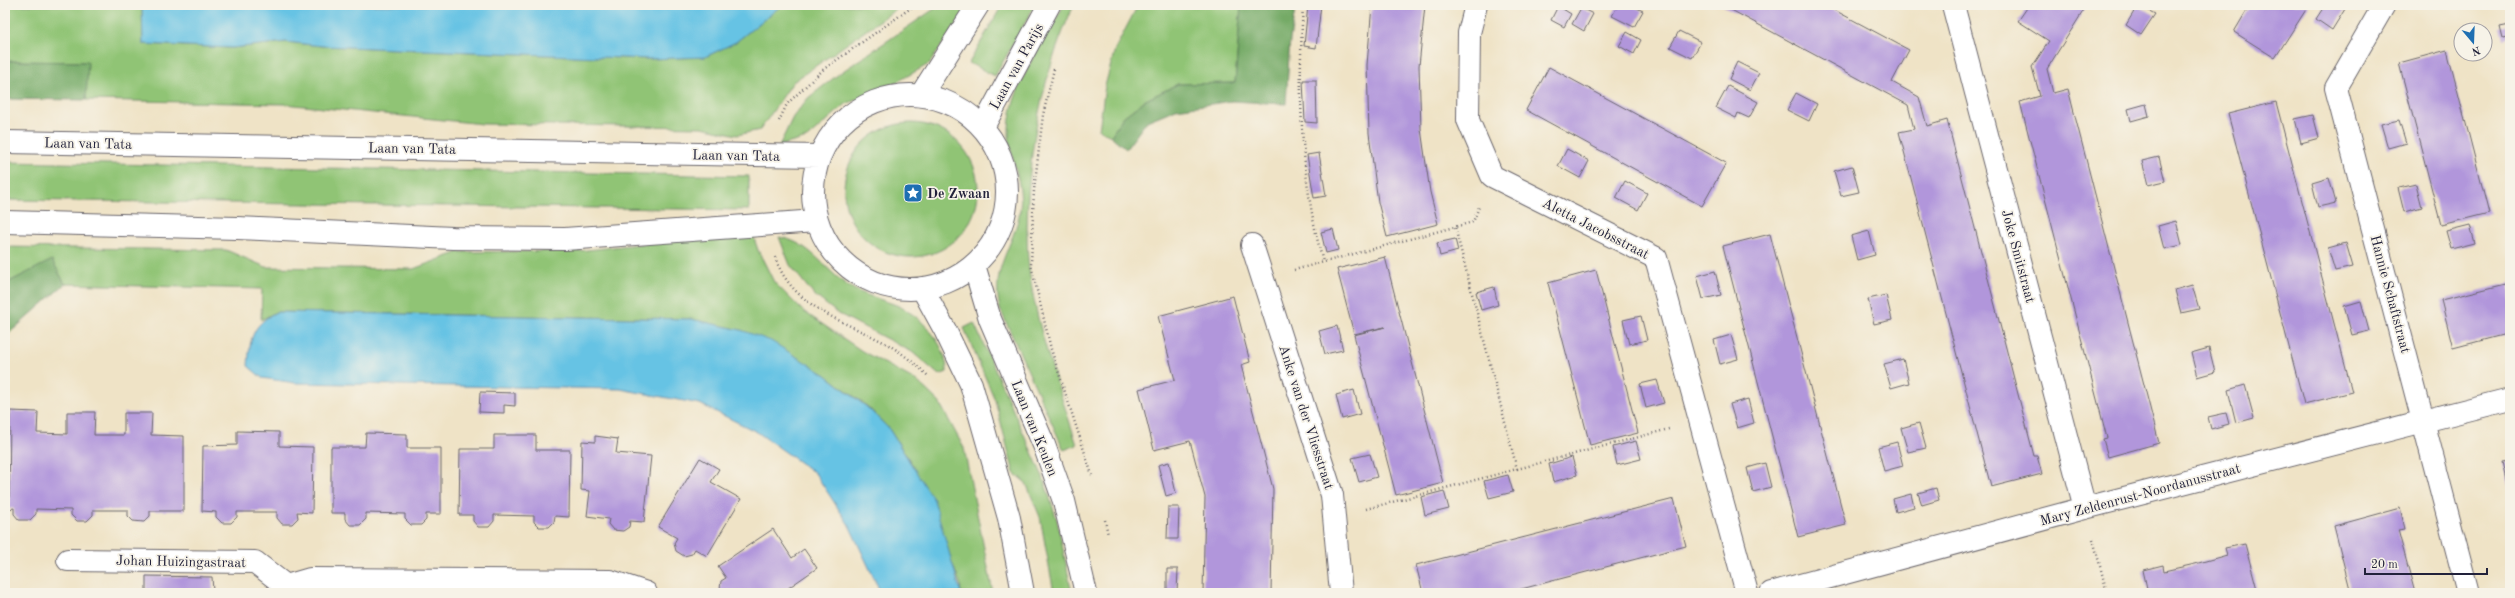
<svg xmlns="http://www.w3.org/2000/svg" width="2515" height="598" viewBox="0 0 2515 598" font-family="'Old Standard TT',serif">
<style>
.green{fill:#90c475;stroke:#597358}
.forest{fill:#74aa66;stroke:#4b6650}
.water{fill:#66c3e4;stroke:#447290}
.building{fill:#b196db}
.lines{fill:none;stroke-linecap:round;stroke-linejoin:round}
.minor-casing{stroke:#6a666c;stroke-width:24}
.path{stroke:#6a666c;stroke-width:2.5;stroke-dasharray:1 3;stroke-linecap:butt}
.minor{stroke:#fff;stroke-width:22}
.labels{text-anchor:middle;stroke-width:3.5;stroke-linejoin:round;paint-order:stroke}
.street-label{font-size:14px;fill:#22223b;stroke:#f7f3e8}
.poi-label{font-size:14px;font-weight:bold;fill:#22223b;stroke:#f7f3e8;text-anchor:start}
</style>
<rect width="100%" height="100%" fill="#f7f3e8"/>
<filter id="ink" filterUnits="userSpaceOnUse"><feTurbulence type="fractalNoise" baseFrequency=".025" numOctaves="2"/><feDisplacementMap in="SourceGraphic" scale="8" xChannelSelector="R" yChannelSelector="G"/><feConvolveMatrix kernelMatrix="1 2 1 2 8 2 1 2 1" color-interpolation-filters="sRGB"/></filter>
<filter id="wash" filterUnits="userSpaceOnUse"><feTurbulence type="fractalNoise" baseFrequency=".012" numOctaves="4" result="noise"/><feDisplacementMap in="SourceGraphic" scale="16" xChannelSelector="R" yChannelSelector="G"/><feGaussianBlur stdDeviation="0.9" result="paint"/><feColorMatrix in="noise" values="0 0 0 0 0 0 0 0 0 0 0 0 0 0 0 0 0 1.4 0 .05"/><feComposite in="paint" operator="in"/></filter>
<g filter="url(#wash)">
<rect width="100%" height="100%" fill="#efe3c6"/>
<path class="green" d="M5 5H142L143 44 232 48 286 42 322 46 649 59 705 57 736 42 782 5H902L793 82 760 130 737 135 702 127 483 124 284 104 86 100 87 62 5 61Z
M940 5H970L929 64 886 88 846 104 807 138 779 146 793 117 808 98 840 73Z
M1002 5H1035L995 76 969 63Z
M1064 5H1074C1046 66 1032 130 1028 198 1027 224 1026 250 1030 276 1038 334 1060 390 1077 445L1064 450 1000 309C990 267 1014 248 1020 210 1024 184 1010 160 1009 135 1007 92 1043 42 1064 5Z
M1138 5H1241L1235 83 1178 84 1144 101 1123 117 1111 136 1099 130 1105 86 1115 49Z
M844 190a67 67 0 1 1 134 0a67 67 0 1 1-134 0Z
M5 162 749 176V210L5 200Z
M753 235 758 250 774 282 803 311 862 351 917 381 939 402 964 448 993 593H961L960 583 912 464 889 429 868 407 826 375 741 330 691 319 276 312 261 320 262 289 65 284 52 261 5 284V247L226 250 266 267 413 269 459 252 579 251 700 237Z
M779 237C811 242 825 271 850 287 863 295 881 299 896 305 921 315 947 344 947 372L939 375 912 352 837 313 813 294 790 265Z
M974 323 1043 477 1057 520 1072 593H1054L1040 517 1026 483 1014 473 995 400 964 328Z"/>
<path class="forest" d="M1241 5H1296L1290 39 1286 104 1232 101 1176 109 1147 121 1126 149 1111 136 1123 117 1144 101 1178 84 1235 83Z
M5 61 88 62 86 100 5 99Z
M52 260 65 284 5 337V284Z"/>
<path class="water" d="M142 5H782L736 42 705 57 649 59 322 46 286 42 232 48 143 44Z
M276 312 691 319 741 330 771 341 826 375 868 408 889 429 934 500 961 593H881L849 525 815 473 757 432 700 404 620 389 295 383 262 378 248 366C250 339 251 326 276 312Z"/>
<g id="blocks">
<path class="building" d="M1308 5H1321L1316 48 1304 46Z
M1372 5H1425L1419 66 1421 129 1430 192 1438 224 1387 237 1378 202 1369 133 1367 65Z
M1618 5H1631L1643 11 1634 27 1612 16Z
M1722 5H1825L1909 50 1892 82 1919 97 1927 126 1947 120 2034 456H2037L2042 474 1991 487 1899 132 1914 129 1908 105Z
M2029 5H2087L2047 69 2053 93 2068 89 2159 443 2108 457 2103 439 2107 438 2020 102 2040 96 2032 67 2049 41 2018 21Z
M2138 5 2155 14 2141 35 2126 25Z
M2250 5H2309L2275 58 2234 32Z
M2325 5H2339L2345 9 2332 30 2316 19Z
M1558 6 1571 14 1564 27 1551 20Z
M1581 8 1593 14 1584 31 1572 24Z
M2510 25V37L2503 39 2500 27Z
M1679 31 1701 42 1692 58 1670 47Z
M1627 32 1641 40 1634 54 1619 46Z
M2447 50 2489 213 2441 225 2399 63Z
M1737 62 1759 73 1750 90 1729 79Z
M1549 67 1726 163 1702 206 1526 110Z
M1303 80H1316L1317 123 1305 122Z
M1728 86 1758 102 1749 118 1738 113 1736 118 1716 108Z
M1796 93 1817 104 1809 121 1787 110Z
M2276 102 2352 392 2304 404 2228 114Z
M2146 104 2149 116 2131 121 2128 109Z
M2313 115 2319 138 2301 143 2295 119Z
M2399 120 2406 143 2388 148 2381 124Z
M1567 149 1589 161 1580 178 1558 166Z
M1319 153 1326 196 1314 198 1307 155Z
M2159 157 2165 181 2148 185 2142 161Z
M1852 166 1859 192 1841 196 1834 171Z
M2329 178 2336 203 2318 207 2312 183Z
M1625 181 1647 193 1638 210 1616 198Z
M2416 184 2422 207 2404 212 2398 188Z
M2176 221 2182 245 2164 249 2158 226Z
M2470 225 2475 243 2451 249 2446 231Z
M1333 229 1338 250 1326 253 1321 232Z
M1869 231 1875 255 1857 260 1851 236Z
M1770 234 1846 525 1798 537 1723 246Z
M1455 239 1458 251 1440 256 1437 243Z
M2346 243 2353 267 2335 271 2328 248Z
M1385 257 1443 483 1396 495 1354 335 1385 327 1354 334 1337 269Z
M1596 270 1638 433 1590 445 1548 283Z
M1715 271 1721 295 1703 299 1697 276Z
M2510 283V333L2453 348 2441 300Z
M2192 285 2199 309 2181 313 2175 290Z
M1494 287 1498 305 1481 310 1476 292Z
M1886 295 1892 320 1874 324 1868 299Z
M1233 296 1250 362 1241 365 1273 489 1271 593H1203L1205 497 1190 441 1154 450 1139 389 1175 380 1158 316Z
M2361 301 2369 331 2352 335 2344 306Z
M1641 316 1647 340 1629 344 1623 320Z
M1337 326 1343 350 1325 354 1319 331Z
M1731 335 1738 359 1720 364 1714 340Z
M2209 348 2215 372 2197 377 2191 353Z
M1903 359 1909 383 1891 388 1884 364Z
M1657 380 1664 403 1646 408 1640 384Z
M2245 385 2254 418 2236 423 2228 390Z
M1354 390 1360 414 1342 419 1336 395Z
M480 392 515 393V406L504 405V413L479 412Z
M1748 399 1754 423 1737 428 1730 404Z
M10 411 38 412 37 433 67 434V412H95L94 435H124V413H152L151 435 184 436V511H150V516L144 522 133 521 128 516V510H93V515L87 521H77L71 515V510L36 509V514L30 520H19L14 514V508L9 509Z
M2226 413 2229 424 2211 429 2208 417Z
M1919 423 1926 448 1908 452 1901 428Z
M237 431 279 432V446L313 447 312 513 297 512 298 518 292 524H282L277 518V512H237V517L231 523H222L216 517V512L202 511 203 446 237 445Z
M366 433 407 434V448H441V514H426V520L421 525H411L405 519V514L366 513V519L360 525H350L345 519V513H331V447H365Z
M494 435H536V450H570L569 517 555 516 554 522 549 527H539L534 522V516L494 515V521L489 527H478L473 521V515H459L460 449H494Z
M595 436 618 439 616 453 651 456 644 522 630 521 629 527 623 531 613 530 608 524 609 519 587 516 590 491 581 490 582 441 595 442Z
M1636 441 1641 459 1617 465 1613 447Z
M1897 442 1903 466 1884 471 1878 447Z
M1370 454 1377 477 1359 482 1352 458Z
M1572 457 1577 475 1553 482 1549 464Z
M700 458 719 469 711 482 741 499 707 556 695 549 692 554 684 556 676 551 674 543 677 538 658 527Z
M1169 462 1176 493 1166 496 1158 465Z
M2510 462V488L2509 489 2503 463Z
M1765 463 1771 487 1753 492 1747 468Z
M1508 475 1513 492 1489 498 1484 481Z
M1936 488 1939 500 1922 505 1918 493Z
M1444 491 1449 509 1425 515 1421 497Z
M1911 494 1914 507 1896 512 1893 499Z
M1674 499 1686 546 1506 593H1423L1416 565Z
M1168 507H1179L1178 539H1167Z
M2400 508 2405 529 2398 530 2415 593H2351L2334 526Z
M773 529 792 558 804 549 817 568 781 593H723L720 589 721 581 726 578 718 566Z
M2245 544 2258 593H2148L2143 570 2163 565 2164 571 2195 564 2227 555 2225 548Z
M1167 569H1178L1177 593H1167Z
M146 576 212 577 213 591 220 593H146Z"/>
</g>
</g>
<g filter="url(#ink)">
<use href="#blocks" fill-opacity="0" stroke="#6a666c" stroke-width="1"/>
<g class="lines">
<defs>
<path id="minor" d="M1476 5 1469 33 1468 120 1492 176 1656 258 1747 593
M1953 5 2085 508
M2384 5 2336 88 2468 593
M921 95 978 5
M813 192a97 97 0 1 1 194 0a97 97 0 1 1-194 0Z
M983 127 1049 5
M5 142 819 156
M5 222 237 228 453 238 565 239 816 221
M1252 245 1332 495 1341 593
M974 265 990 319 1044 445 1064 501 1086 593
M922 288 945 330 971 384 1009 518 1023 593
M68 560 255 562 286 586
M279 593 286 586 310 579 610 581 646 593
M1771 593 2085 508 2510 399"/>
</defs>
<use href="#minor" class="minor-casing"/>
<path class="path" d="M1303 5C1298 93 1300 177 1323 262
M1054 69 1043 115 1034 190 1031 265 1051 349 1092 475
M779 121 787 104 824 69 915 5
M775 257C792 308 845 321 887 344 901 352 917 365 928 376
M1294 270 1473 222 1479 207
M1517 469 1669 429
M1366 509 1517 469 1455 227
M1105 520 1108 535
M2093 539 2107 593"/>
<use href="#minor" class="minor"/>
</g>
</g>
<defs>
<symbol id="sight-square" viewBox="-11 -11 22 22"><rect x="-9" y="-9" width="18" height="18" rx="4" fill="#1f6fb2" stroke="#f7f3e8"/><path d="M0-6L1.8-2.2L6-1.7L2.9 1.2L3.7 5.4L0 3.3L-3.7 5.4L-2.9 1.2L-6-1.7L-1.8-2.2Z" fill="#fff"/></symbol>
</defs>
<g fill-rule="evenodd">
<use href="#sight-square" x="902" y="182" width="22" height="22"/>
</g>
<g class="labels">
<g class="street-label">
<text transform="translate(1016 66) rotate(-61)" y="5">Laan van Parijs</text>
<text transform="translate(88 143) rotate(1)" y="5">Laan van Tata</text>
<text transform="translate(412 148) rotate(1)" y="5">Laan van Tata</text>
<text transform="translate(736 155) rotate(1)" y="5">Laan van Tata</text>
<text transform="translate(1596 228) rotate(27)" y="5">Aletta Jacobsstraat</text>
<text transform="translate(2019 256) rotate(75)" y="5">Joke Smitstraat</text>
<text transform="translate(2391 294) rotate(75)" y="5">Hannie Schaftstraat</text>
<text transform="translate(1307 417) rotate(72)" y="5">Anke van der Vliesstraat</text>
<text transform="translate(1035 428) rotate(68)" y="5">Laan van Keulen</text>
<text transform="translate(2140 494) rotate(-15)" y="5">Mary Zeldenrust-Noordanusstraat</text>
<text transform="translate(181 561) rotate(1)" y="5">Johan Huizingastraat</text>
</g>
<g class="poi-label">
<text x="927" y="198">De Zwaan</text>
</g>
</g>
<rect width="2515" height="598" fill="none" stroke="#f7f3e8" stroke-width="20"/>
<g transform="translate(2473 42) rotate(161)"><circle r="19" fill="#f7f3e8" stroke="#a29fa3"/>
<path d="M0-3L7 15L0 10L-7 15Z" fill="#1f6fb2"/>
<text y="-6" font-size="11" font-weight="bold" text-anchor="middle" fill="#22223b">N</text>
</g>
<path d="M2365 568v6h122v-6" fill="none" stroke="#22223b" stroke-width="2"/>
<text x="2371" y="568" font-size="12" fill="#22223b" stroke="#f7f3e8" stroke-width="3" paint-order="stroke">20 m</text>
</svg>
